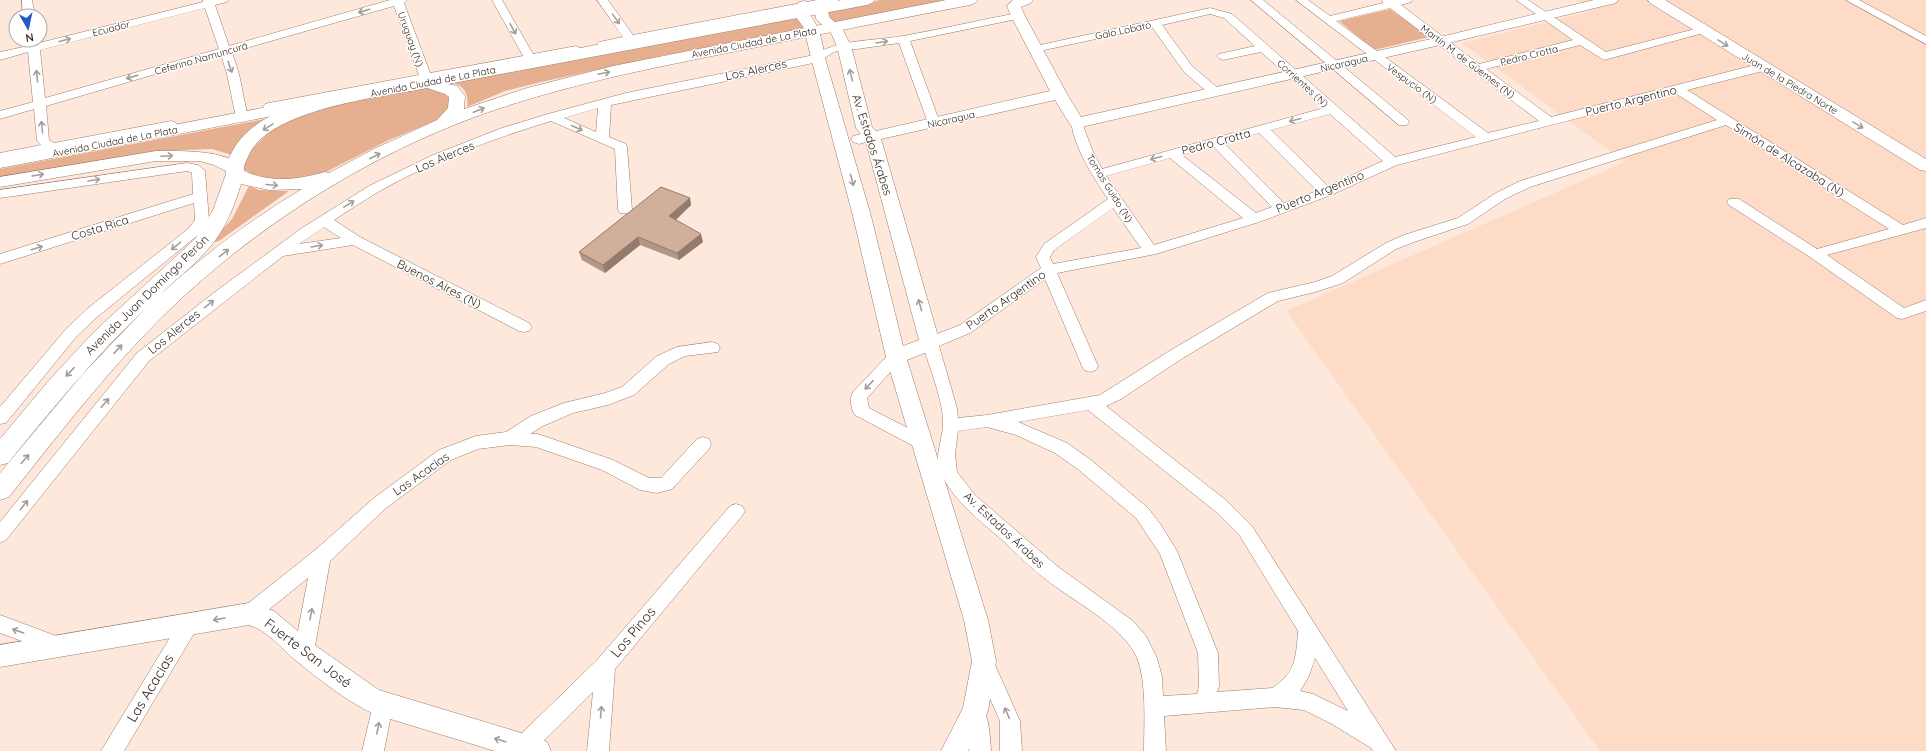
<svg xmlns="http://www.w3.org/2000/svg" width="1926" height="751" viewBox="0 0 1926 751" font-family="Quicksand,sans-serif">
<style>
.built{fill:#fddbc7}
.green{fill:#e6b090}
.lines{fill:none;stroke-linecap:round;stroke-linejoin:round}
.minor-casing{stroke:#9b7b69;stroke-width:1}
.tertiary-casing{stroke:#9b7b69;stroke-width:1}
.trunk-casing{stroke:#9b7b69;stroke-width:1}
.minor{fill:#fff;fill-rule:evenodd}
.tertiary{fill:#fff;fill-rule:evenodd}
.trunk{fill:#fff;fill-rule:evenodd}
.wall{fill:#b49685}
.shaded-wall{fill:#927a6c}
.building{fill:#d1af9b;stroke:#927a6c}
.oneway{stroke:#a49e9b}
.labels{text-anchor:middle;stroke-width:3;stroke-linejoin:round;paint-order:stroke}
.far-street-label{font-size:10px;fill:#352820;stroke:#fff}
.street-label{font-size:12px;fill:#352820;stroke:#fff}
.near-street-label{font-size:14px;fill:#352820;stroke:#fff}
</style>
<rect width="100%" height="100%" fill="#fee8dc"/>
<path class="built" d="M1576 0H1926V751H1600L1286 311 1625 162 1462 43 1592 11Z"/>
<path class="green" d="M880 0H956L839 23 830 20 826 15 830 10Z
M1390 9 1429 37 1374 50 1339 21Z
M791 17 799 19 804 25 801 30 661 56 541 82 505 91 467 107C469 95 465 86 453 83Z
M429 87 451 96 450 106 444 117 389 140 318 176 301 179H274L254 175 243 169 242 165 250 151 264 137 278 126 309 110Z
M270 118 232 155 212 149 158 151 0 177V169Z
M249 186 259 190 289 191 219 241 210 243 232 219Z"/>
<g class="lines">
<defs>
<path id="minor" d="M22 0H32L35 16H23Z
M203 0H228L227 2 215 5 229 46 390 0H407L404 3 430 73 523 56 492 0H502L533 54 576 46 582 49 576 52 269 111 265 110 263 107 265 104 269 103 419 75 394 6 232 52 239 74 247 113 245 116 241 117 235 113 227 74 221 55 46 106 49 140 54 143 171 121 175 122 177 125 175 128 0 161V153L41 145 37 141 34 109 0 119V111L33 102 28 52 0 60V52L28 46 27 40H39V43L203 2ZM205 8 219 49 45 98 40 50Z
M597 0H608L633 35 817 0H839L834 3 603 47 597 44 599 42 623 37Z
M1251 0H1263L1407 119 1409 122 1407 125H1399Z
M1296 0H1308L1330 16 1383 3 1382 0H1412L1411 2 1401 5 1479 64 1573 40 1516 0H1528L1606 52 1703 27 1707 28 1709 30 1707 32 1604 60 1580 45 1486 69 1551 117 1763 63 1767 64 1769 67 1767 70 1687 90 1903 225 1926 218V228L1827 255 1904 308 1926 300V311L1902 319 1897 318 1810 257 1729 205 1727 202 1729 199H1739L1817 249 1889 229 1726 125 1530 187 1505 199 1468 224 1414 242 1396 249 1343 283 1315 292 1278 301 1183 358 1121 399 1106 406 1227 501 1252 526 1396 751H1373L1371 748 1332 724 1304 710 1275 707 1164 716 1166 751H1144C1144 725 1147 682 1137 658 1124 626 1071 600 1044 578 1029 566 1015 552 1001 539 980 521 957 503 943 478 932 462 942 443 943 425 944 402 929 366 922 343L924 339 960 325 1041 268 1036 257 1044 244 1108 199C1092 175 1076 151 1071 123L1073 120H1081L1093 152 1102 169 1324 108 1261 52 1223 60 1219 58 1217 56 1219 54 1255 46 1224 18 1210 14 1162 25 1192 66 1219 89 1221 92 1215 96 1211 95 1184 72 1152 27 1035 52 1031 51 1029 49 1031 47 1210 8 1232 14 1395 157 1476 137ZM1390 8 1539 121 1488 133 1336 21ZM1675 93 1717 120 1520 181 1496 193 1458 218 1404 235 1386 243 1332 276 1315 282 1268 293 1171 350 1100 395 987 415 958 418 957 408 939 346 970 333 1045 279 1082 366 1084 370 1090 372 1096 370 1098 366 1057 273 1156 254 1259 222 1331 195 1397 165ZM1330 114 1383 161 1328 186 1271 130ZM1259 133 1317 191 1284 203 1224 143ZM1213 146 1272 207 1256 213 1182 155ZM1170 158 1243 218 1154 245 1106 176ZM1113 208 1141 248 1053 264 1050 257 1054 250ZM1088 410 1215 511 1240 536 1298 631C1296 657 1296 673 1272 688L1217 692 1219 686 1218 653 1177 551 1161 525 1148 508 1091 460 1067 443 1018 422ZM987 427 1016 435 1055 453 1079 470 1136 518 1160 554 1198 653 1199 686 1197 694 1163 696 1162 677 1157 658 1146 636 1133 621 1057 566 975 495 957 472 955 454 958 431ZM1315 658 1348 711 1313 694 1300 691 1309 676Z
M1846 0H1859L1926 36V44Z
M1018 13 1024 16 1022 18 910 41 940 123 934 127 928 123 899 43 857 49H845L834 52 818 62 611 105 609 137 626 144 627 147 632 210 630 213H620L618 210 615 149 551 121C492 139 432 161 378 192 363 201 348 211 334 220L360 237 529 323 532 327 529 331 524 332 519 331 353 245 283 256 149 361 6 540 0 543V522L137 353 215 292 302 228 369 186 433 155 502 128 548 114 626 93 814 55C839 39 874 41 903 36 942 29 980 20 1018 13ZM598 108 596 132 564 118ZM324 227 341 238 299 244Z
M187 163 198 165 205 171 209 220 198 235 97 317 76 337 6 423 0 424V407L66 329 87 309 188 229 195 220 194 203 0 264V254L193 194 192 173 187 171 0 198V190Z
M712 342 718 344 720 348 718 352 685 356 669 364 634 395 608 405 573 413 543 426 530 434H538L613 460 649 478H661L697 439 703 437 709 439 711 444 709 449 672 489 657 493 640 490 602 470 536 447 510 445 478 449 451 460 386 508 330 561 314 652 311 658 304 661 297 658 294 652 308 578 256 620 249 623 242 620 239 614 242 608 314 551 374 498 439 450 476 436 506 432 531 416 564 403 605 393 622 387 657 356 677 347Z
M896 351 902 353 904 357 867 398 869 408 929 439 931 444 929 449 923 451 855 415C851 409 849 399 853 392L890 353Z
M736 504 742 506 745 511 742 516 615 669 609 751H587L593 692 533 751H515L512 746 516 739 598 659 730 506Z
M0 615 67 640 70 646 67 652 60 655 0 633Z
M189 615 196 618 199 624 196 630 124 751H101L182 618Z
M984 653 991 656 1020 721 1022 751H1000V721L974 662 977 656Z
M383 695 390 698 393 705 384 751H362L373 705 376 698Z
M975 701 982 704C989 720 990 734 991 751H969L970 731 965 711 968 704Z"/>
<path id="tertiary" d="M1013 0H1033L1031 3 1021 7 1025 16 1067 94 1081 117 1440 37 1594 0H1618L1616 3 1440 45 1077 128 1071 126 1055 100 881 139 940 343 937 348 907 360 988 620 996 661 988 711 968 751H941L963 708 972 661 964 620 886 357 853 216 811 58 804 28 793 13 799 2 804 1 826 6 830 18 842 28 851 46 872 127 876 131 1050 91 1011 16 1007 6ZM808 10 815 12 816 19 831 33 837 46 856 128 861 134 853 136 851 139 853 142 859 144 866 142 919 340 903 346 871 216 825 58C822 41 820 25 807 12Z
M1648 0H1665L1926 159V171L1920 170 1650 3Z
M316 100 321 102 324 105 321 108 283 114 0 168V158L283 104Z
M156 151C177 151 229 149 242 168L240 172 234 173 228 172 214 165 200 161H156L0 187V177Z
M249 603 274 611 313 644 379 690 538 738 547 742 551 751H495L374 714C346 701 319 679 295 660 281 648 267 630 249 625L0 667V645Z"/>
<path id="trunk" d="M842 0H875L872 3 867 5 448 84 457 86 465 96 464 109 527 88 613 66 946 0H978L975 3 970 5C887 21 805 37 722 54 637 71 553 88 472 118 371 156 275 215 194 287 124 349 67 424 9 497L0 500V473L82 375 145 309C95 356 52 409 8 463L0 465V439L51 378 96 330 195 239 213 210 226 174C225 167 227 163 230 156 244 123 283 108 316 100L616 41ZM427 88 445 94 449 97 448 108 437 120 374 149 329 173 325 172C297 180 271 183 244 171 243 166 246 161 248 157 267 109 381 97 427 88ZM241 184 269 190 302 189C252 219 205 254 162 293 177 278 196 264 209 248 225 230 234 207 241 184Z"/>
</defs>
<use href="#minor" class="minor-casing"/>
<use href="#tertiary" class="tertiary-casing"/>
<use href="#trunk" class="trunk-casing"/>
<use href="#minor" class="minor"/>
<use href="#tertiary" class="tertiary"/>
<use href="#trunk" class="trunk"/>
</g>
<path class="wall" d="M690 198 691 205 676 220 703 242 679 260 640 245 605 273 582 260 579 252Z"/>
<path class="shaded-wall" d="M690 198 691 205 671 224 669 216Z
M701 234 703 242 679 260 677 253Z
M638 237 640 245 605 273 603 265Z"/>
<path class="building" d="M661 187 690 198 669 216 701 234 677 253 638 237 603 265 579 252Z"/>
<defs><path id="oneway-shaft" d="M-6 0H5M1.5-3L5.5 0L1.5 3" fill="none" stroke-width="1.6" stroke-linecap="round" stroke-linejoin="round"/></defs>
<g class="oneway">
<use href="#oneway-shaft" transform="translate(364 11) rotate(164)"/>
<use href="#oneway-shaft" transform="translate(616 19) rotate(54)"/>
<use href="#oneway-shaft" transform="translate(513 29) rotate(61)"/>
<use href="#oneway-shaft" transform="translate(65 40) rotate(-14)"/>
<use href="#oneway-shaft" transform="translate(882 42) rotate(-9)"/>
<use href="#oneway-shaft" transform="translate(1723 43) rotate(32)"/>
<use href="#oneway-shaft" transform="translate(230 67) rotate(71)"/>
<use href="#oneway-shaft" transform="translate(604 73) rotate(-12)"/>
<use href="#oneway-shaft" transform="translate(851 75) rotate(-104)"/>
<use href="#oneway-shaft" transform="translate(37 76) rotate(-96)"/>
<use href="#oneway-shaft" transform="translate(132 77) rotate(164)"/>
<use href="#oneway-shaft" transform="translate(479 110) rotate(-21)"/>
<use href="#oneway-shaft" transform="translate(1295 120) rotate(165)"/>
<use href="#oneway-shaft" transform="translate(1858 125) rotate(31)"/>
<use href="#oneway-shaft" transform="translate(42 127) rotate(-95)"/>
<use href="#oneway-shaft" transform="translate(268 127) rotate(148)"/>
<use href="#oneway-shaft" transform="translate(577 128) rotate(24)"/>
<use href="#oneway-shaft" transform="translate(167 156) rotate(-3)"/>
<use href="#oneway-shaft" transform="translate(375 156) rotate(-27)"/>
<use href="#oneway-shaft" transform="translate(1156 158) rotate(165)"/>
<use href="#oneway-shaft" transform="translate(38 175) rotate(-9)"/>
<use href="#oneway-shaft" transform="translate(94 180) rotate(-9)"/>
<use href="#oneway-shaft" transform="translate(852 180) rotate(75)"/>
<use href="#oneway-shaft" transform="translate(272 185) rotate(5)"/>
<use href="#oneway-shaft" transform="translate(349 204) rotate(-31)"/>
<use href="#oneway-shaft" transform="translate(176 246) rotate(141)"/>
<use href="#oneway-shaft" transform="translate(317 246) rotate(-9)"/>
<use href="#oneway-shaft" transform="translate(37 248) rotate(-17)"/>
<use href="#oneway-shaft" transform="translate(224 253) rotate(-38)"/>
<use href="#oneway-shaft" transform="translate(209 304) rotate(-39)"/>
<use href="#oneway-shaft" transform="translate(920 305) rotate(-106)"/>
<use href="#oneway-shaft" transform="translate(118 349) rotate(-47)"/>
<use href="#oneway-shaft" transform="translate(70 372) rotate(133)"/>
<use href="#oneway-shaft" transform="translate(869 385) rotate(133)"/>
<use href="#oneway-shaft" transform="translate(105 403) rotate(-50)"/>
<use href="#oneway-shaft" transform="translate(25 459) rotate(-50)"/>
<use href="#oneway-shaft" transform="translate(24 505) rotate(-52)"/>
<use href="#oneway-shaft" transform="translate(311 614) rotate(-80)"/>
<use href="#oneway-shaft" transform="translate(219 619) rotate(170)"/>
<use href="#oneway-shaft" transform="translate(18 631) rotate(-161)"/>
<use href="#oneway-shaft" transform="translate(601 712) rotate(-85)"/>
<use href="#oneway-shaft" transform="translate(1007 713) rotate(-114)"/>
<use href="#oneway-shaft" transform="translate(378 728) rotate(-78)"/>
<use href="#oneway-shaft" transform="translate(500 740) rotate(-163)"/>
</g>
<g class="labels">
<g class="far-street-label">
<text transform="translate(111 28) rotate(-14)" y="4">Ecuador</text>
<text transform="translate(1123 30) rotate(-12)" y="4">Galo Lobato</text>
<text transform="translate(411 39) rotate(70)" y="4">Uruguay (N)</text>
<text transform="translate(754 42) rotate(-11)" y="4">Avenida Ciudad de La Plata</text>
<text transform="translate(1529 55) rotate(-14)" y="4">Pedro Crotta</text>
<text transform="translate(201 58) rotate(-16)" y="4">Ceferino Namuncurá</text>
<text transform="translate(1468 61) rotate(37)" y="4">Martín M. de Güemes (N)</text>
<text transform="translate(1344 63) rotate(-13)" y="4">Nicaragua</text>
<text transform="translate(433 81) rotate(-11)" y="4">Avenida Ciudad de La Plata</text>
<text transform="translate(1303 83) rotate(42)" y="4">Corrientes (N)</text>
<text transform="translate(1412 83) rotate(36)" y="4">Vespucio (N)</text>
<text transform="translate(1790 83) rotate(31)" y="4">Juan de la Piedra Norte</text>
<text transform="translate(951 119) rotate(-13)" y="4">Nicaragua</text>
<text transform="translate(115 141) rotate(-11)" y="4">Avenida Ciudad de La Plata</text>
<text transform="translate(1110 188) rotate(58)" y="4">Tomas Guido (N)</text>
</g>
<g class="street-label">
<text transform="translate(756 70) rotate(-12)" y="4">Los Alerces</text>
<text transform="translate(1631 101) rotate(-14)" y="4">Puerto Argentino</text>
<text transform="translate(1216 142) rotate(-15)" y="4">Pedro Crotta</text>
<text transform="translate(872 145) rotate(72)" y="4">Av. Estados Árabes</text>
<text transform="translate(445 157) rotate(-23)" y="4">Los Alerces</text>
<text transform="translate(1789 160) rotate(32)" y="4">Simón de Alcazaba (N)</text>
<text transform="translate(1320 192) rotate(-22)" y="4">Puerto Argentino</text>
<text transform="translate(100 228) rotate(-17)" y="4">Costa Rica</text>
<text transform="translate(439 284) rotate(27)" y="4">Buenos Aires (N)</text>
<text transform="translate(147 295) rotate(-44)" y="4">Avenida Juan Domingo Perón</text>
<text transform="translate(1006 300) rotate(-35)" y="4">Puerto Argentino</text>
<text transform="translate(174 332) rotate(-39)" y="4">Los Alerces</text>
<text transform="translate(421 474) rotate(-35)" y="4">Las Acacias</text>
<text transform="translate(1004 530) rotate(43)" y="4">Av. Estados Árabes</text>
</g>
<g class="near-street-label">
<text transform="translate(633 632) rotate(-50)" y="5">Los Pinos</text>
<text transform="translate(308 653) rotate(37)" y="5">Fuerte San José</text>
<text transform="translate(150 688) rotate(-59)" y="5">Las Acacias</text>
</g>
</g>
<g transform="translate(28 28) rotate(171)"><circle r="19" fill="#ffffff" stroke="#aea9a6"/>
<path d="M0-3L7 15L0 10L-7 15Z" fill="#225ac7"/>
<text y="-6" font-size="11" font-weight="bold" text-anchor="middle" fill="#352820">N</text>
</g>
</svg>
